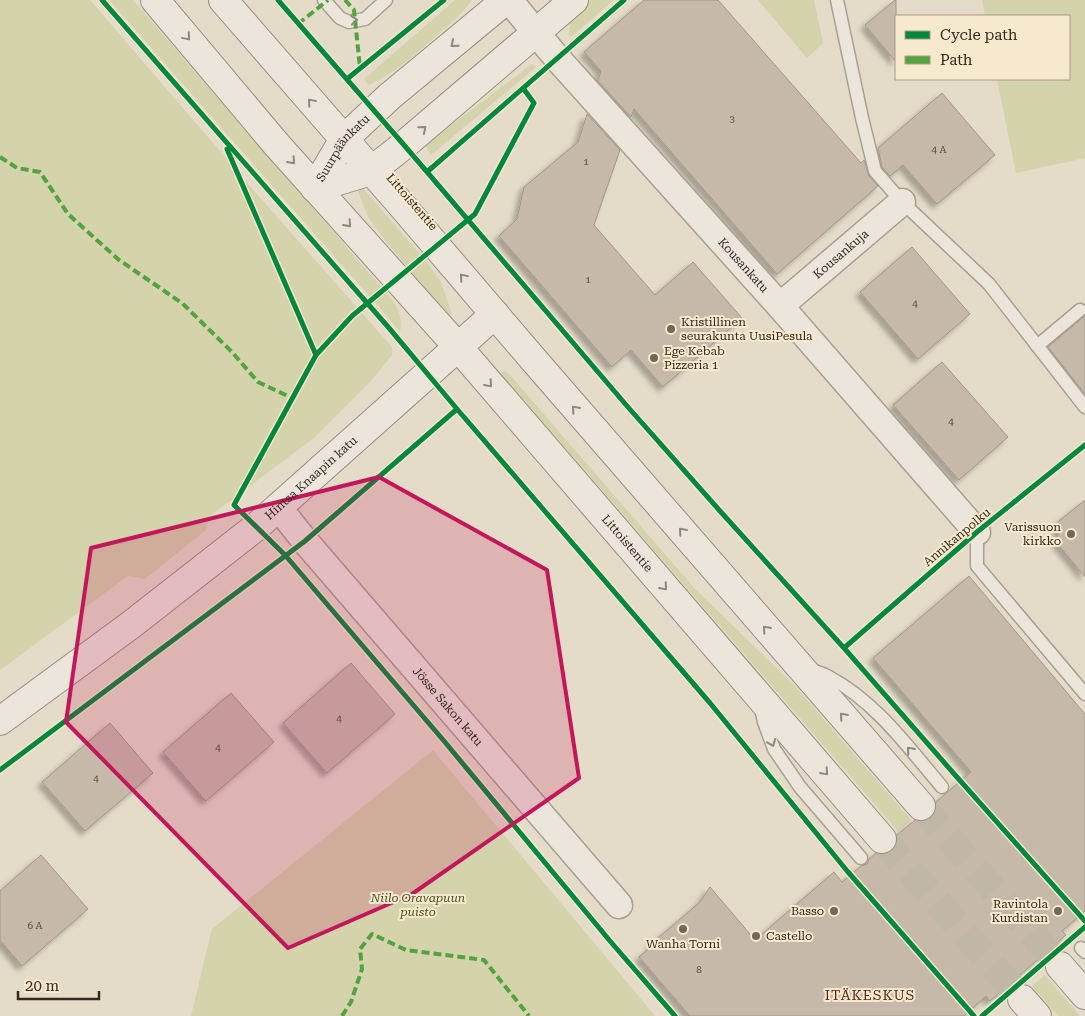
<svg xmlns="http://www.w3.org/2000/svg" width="1085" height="1016" viewBox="0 0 1085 1016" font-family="'Roboto Serif',serif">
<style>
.green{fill:#d4d3ab}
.building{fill:#c7b9aa;stroke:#a49689;filter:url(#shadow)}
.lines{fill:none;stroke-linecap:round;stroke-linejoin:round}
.secondary-tunnel{stroke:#c1b7a6;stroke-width:28;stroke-dasharray:28 14;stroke-linecap:butt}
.lane-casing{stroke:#a8a093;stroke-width:15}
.street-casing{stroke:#a8a093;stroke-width:29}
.secondary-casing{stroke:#988f83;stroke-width:30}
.lane{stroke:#ebe5db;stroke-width:12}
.street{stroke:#ebe5db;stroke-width:26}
.secondary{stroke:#ebe5db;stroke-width:28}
.quiet{stroke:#53a340;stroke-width:4;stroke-dasharray:8 4;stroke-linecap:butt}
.cycleway-casing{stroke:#f6e9ce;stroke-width:8}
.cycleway{stroke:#00873e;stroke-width:5}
.oneway{stroke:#90867b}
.marked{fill:#c2185b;fill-opacity:0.2;stroke:#c2185b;stroke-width:4;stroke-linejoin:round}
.poi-dot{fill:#736758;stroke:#f6e9ce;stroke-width:2}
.labels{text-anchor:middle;stroke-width:4;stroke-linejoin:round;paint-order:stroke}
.number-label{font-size:10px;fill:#5a4c3f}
.street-label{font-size:12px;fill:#36281b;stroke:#f6e9ce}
.poi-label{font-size:12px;fill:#36281b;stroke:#f6e9ce;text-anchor:start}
.park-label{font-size:12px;font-style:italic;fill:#485322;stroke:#f6e9ce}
.neighbourhood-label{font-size:14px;letter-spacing:1px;fill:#64271a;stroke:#f6e9ce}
</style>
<defs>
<filter id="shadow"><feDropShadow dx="-4.5" dy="4.5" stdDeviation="2.5" flood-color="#0004"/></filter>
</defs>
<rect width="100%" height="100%" fill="#e4dbc9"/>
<path class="green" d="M0 0H90L256 193 392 347V355L370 382 314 438 211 515 206 530 145 579 128 576 0 670Z
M109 0H133L394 302C400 312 402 320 400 331Z
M455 0H472C462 14 449 25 436 36 415 55 395 73 369 85L364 79Z
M588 0H614L572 36H569C567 22 578 9 588 0Z
M758 0H814L823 43 807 58Z
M982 0H1085V158L1016 173 997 79H1069V16H985Z
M532 64 536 67 431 155 426 146 433 139Z
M361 186 426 261 441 282 452 314 448 316 384 239 368 217 358 191 359 187Z
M505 371 510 375 695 589 795 686 911 820 898 831 501 374 502 372Z
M433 750 655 1016H191L212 929Z
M1045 975 1080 1016H1058L1032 986Z"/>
<path class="building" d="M644 0H718L861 163 864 160 869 176 878 186 777 274 634 109 631 117 598 81 601 71 584 52Z
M895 0H896V62L865 25Z
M942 93 995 155 937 204 903 165 890 176 882 167 878 148Z
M587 114 620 150 594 225 655 295 693 262 742 318 663 387 631 350 612 367 499 236 517 219 524 187 578 142Z
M912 247 970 314 918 359 860 292Z
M1085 316V394L1048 347Z
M942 362 1008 437 959 480 893 405Z
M1085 500V577L1057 543 1059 521Z
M969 576 1085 714V911L1062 931 1066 935 1021 974 990 1001 986 996 964 1016H690L639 957 652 946 651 944 700 902 710 887 755 940 834 872 842 882 861 866 867 864 869 859 876 853 884 854 892 851 897 844V835L915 820 923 821 931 818 936 811V802L971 772 873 658Z
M351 663 395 714 327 773 283 723Z
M231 693 274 742 206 801 163 752Z
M110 723 153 773 85 831 42 782Z
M41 855 88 909 22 966 0 940V891Z"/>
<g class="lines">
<path class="secondary-tunnel" d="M921 806 1060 966
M882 839 1022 999"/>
<defs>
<path id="lane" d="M324 0 340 18 349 22 365 19 386 0
M837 0 862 118 875 171 902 202 989 284 1085 407
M1037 346 1080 310
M977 532V566L1085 694
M811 670C817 672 824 674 829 677 876 702 908 747 942 787
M761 708 764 722 774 749 800 787 861 858
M1081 948 1085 952"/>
<g id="street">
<path id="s1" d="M509 0 557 58 780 306 977 532"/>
<path id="s2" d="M780 306 902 202"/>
<path id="s3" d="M278 507 305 541 619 905"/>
</g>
<g id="secondary">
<path id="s4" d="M155 0 277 145 458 347 882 839"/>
<path d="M223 0 404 208 533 359 921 806"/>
<path d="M315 188 371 171 404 145 574 0"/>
<path id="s5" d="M315 188 344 139 390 96 506 0"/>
<path id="s6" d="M0 721 132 624 256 527 495 314"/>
<path d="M1060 966 1085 995"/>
<path d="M1022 999 1037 1016"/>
</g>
</defs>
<use href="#lane" class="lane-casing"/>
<use href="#street" class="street-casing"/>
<use href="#secondary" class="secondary-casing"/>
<use href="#lane" class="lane"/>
<use href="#street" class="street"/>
<use href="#secondary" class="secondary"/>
<path class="quiet" d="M345 0 354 10 360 68
M298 24 328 0
M0 157 17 168 40 172 68 214 119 260 182 303 232 352 258 382 292 398
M342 1016 351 1002 362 969 360 949 372 934 406 950 484 960 529 1016"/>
<defs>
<path id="cycleway" d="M102 0 389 328 457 409 710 703 848 872 974 1016
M278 0 404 145 627 406 720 511 844 648 956 776 1085 921
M347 79 444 0
M523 88 534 103 475 214 352 316 316 355 234 505 285 555 444 741 610 941 675 1016
M227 149 316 355
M427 172 624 0
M844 648 977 532 1085 445
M0 770 305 541 457 409
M982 1016 1085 927"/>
</defs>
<use href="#cycleway" class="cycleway-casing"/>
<use href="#cycleway" class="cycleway"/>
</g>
<defs><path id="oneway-chevron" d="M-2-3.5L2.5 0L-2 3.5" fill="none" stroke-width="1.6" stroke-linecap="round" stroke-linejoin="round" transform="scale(1.25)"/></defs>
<g class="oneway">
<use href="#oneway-chevron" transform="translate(354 20) rotate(-4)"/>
<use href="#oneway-chevron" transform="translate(187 37) rotate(50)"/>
<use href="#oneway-chevron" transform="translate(454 44) rotate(140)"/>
<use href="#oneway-chevron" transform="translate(311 102) rotate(-131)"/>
<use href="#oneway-chevron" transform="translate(423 129) rotate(-40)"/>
<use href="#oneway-chevron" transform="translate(292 161) rotate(48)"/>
<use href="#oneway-chevron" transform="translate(348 224) rotate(48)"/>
<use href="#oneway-chevron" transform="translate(463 277) rotate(-130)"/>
<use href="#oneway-chevron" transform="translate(489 384) rotate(49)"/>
<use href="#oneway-chevron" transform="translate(575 409) rotate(-131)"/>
<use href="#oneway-chevron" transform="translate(682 531) rotate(-131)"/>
<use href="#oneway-chevron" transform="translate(664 587) rotate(49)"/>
<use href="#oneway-chevron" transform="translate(766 629) rotate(-131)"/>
<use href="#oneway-chevron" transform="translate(843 716) rotate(-131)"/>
<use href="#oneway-chevron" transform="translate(772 743) rotate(68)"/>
<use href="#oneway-chevron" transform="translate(910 750) rotate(-131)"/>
<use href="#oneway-chevron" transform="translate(825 772) rotate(49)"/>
</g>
<path class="marked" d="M379 477 547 570 579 778 412 894 288 948 66 722 91 548Z"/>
<g class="poi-dot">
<circle cx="671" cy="329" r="5"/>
<circle cx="654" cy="358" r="5"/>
<circle cx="1071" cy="534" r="5"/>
<circle cx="834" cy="911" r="5"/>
<circle cx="1058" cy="911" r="5"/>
<circle cx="683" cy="929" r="5"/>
<circle cx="756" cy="936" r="5"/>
</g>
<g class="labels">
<g class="number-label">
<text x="732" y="122">3</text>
<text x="939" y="153">4 A</text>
<text x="586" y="165">1</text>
<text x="588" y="283">1</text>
<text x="915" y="307">4</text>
<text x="951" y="425">4</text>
<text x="339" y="722">4</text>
<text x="218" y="751">4</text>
<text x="96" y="782">4</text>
<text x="35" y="929">6 A</text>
<text x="699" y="973">8</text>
</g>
<g class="street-label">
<text dy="4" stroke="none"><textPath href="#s5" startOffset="49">Suurpäänkatu</textPath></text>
<text transform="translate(412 202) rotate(49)" y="4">Littoistentie</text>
<text dy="4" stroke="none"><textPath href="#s2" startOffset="80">Kousankuja</textPath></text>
<text dy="4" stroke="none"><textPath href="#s1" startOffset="354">Kousankatu</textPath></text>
<text dy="4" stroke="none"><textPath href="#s6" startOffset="395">Hintsa Knaapin katu</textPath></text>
<text transform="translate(957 537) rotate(-40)" y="4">Annikanpolku</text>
<text dy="4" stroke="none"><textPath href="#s4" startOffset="720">Littoistentie</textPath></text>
<text dy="4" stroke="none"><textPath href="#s3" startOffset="262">Jösse Sakon katu</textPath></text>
</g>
<g class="poi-label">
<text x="681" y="326">Kristillinen<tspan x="681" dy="14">seurakunta UusiPesula</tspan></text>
<text x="664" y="355">Ege Kebab<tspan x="664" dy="14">Pizzeria 1</tspan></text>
<text x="1061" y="531" text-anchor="end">Varissuon<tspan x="1061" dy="14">kirkko</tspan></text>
<text x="1048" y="908" text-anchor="end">Ravintola<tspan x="1048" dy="14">Kurdistan</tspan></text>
<text x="824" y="915" text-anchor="end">Basso</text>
<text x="766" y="940">Castello</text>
<text x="683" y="948" text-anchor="middle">Wanha Torni</text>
</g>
<g class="park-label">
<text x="418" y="902">Niilo Oravapuun<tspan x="418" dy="14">puisto</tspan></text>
</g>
<g class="neighbourhood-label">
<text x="870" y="1000">ITÄKESKUS</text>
</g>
</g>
<rect x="895" y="15" width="175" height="65" fill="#f6e9ce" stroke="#a99c86"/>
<rect x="905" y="31" width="25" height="8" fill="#00873e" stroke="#a99c86"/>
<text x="940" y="40" font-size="15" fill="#36281b">Cycle path</text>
<rect x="905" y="56" width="25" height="8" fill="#53a340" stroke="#a99c86"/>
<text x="940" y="65" font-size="15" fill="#36281b">Path</text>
<path d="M18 991v8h81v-8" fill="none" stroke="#36281b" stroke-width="2.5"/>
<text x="25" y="991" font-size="15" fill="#36281b" stroke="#f6e9ce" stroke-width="4" paint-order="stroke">20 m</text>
</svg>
